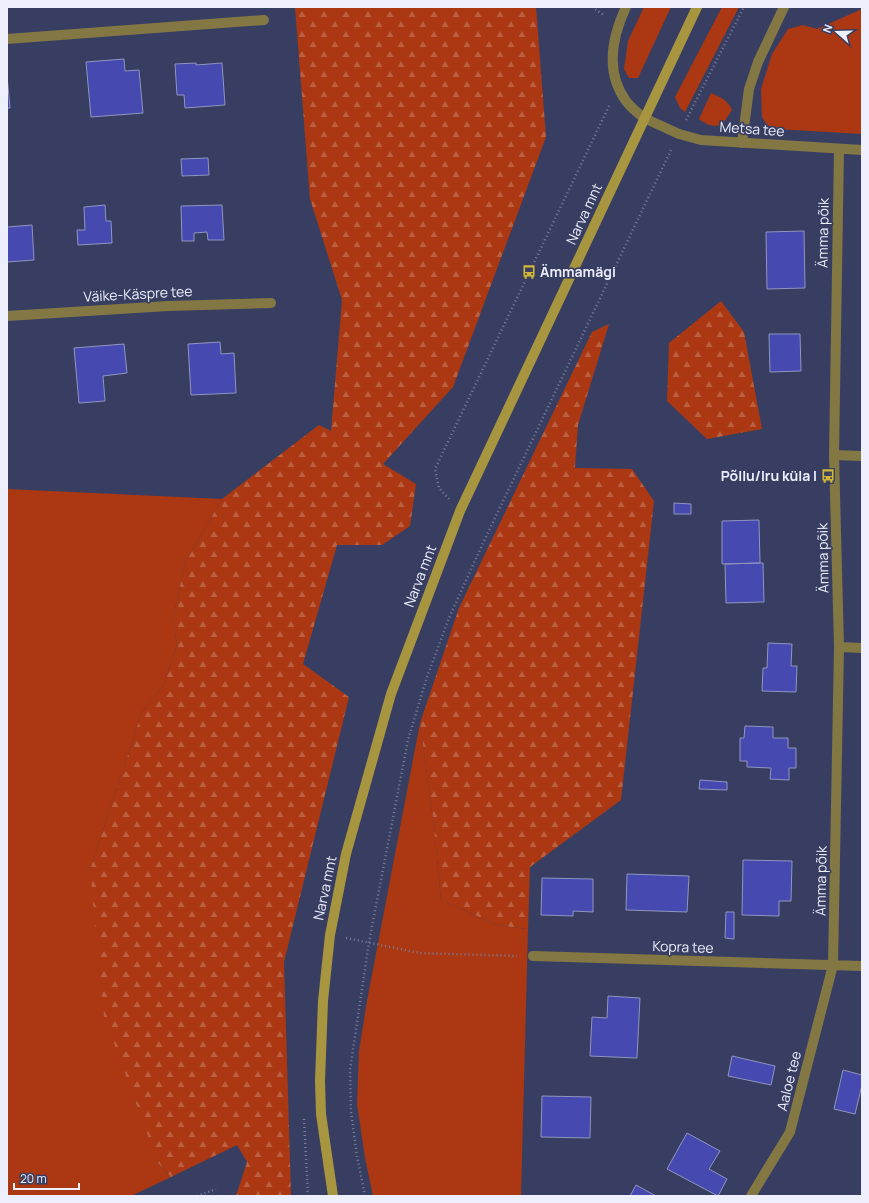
<svg xmlns="http://www.w3.org/2000/svg" width="869" height="1203" viewBox="0 0 869 1203" font-family="Manrope,sans-serif">
<style>
.green{fill:#ab3812}
.forest{fill:url(#forest-firs)}
.building{fill:#4649af;stroke:#8f96bf}
.lines{fill:none;stroke-linecap:round;stroke-linejoin:round}
.path{stroke:#7a7e9a;stroke-width:2.5;stroke-dasharray:1 3;stroke-linecap:butt}
.service{stroke:#837744;stroke-width:10}
.minor{stroke:#837744;stroke-width:10}
.secondary{stroke:#a8953f;stroke-width:10}
.labels{text-anchor:middle;stroke-width:3.5;stroke-linejoin:round;paint-order:stroke}
.street-label{font-size:14px;fill:#edeffd;stroke:#383e61}
.poi-label{font-size:14px;font-weight:bold;fill:#edeffd;stroke:#383e61;text-anchor:start}
</style>
<defs>
<pattern id="forest-firs" width="22" height="20" patternUnits="userSpaceOnUse"><rect width="22" height="20" fill="#ab3812"/><path d="M5 1l3.5 6h-7zM16 11l3.5 6h-7z" fill="#bb5f41"/></pattern>
</defs>
<rect width="100%" height="100%" fill="#383e61"/>
<path class="green" d="M644 7H671L638 78H629L624 69 628 41Z
M722 7H739L685 112 680 108 675 97Z
M862 9V134L776 129 767 125 762 117 761 89 772 54 788 29 803 25 817 29Z
M711 93C720 97 728 100 732 110L722 125C712 127 707 125 699 119Z
M7 489 222 499 185 563 173 619 177 645 164 685 142 712 90 870 158 1163 171 1177 131 1196H7Z
M420 723 434 826 441 900 497 925 528 929 521 1196H373L365 1158 357 1104 359 1051 367 1001Z"/>
<path class="forest" d="M295 7H536L546 137 453 387 383 464 416 484 410 526 382 545H337L303 664 349 697 284 962 291 1196H236L247 1162 237 1145 171 1177 158 1163 104 1016 90 870 142 712 164 685 177 645 173 619 185 563 222 499 319 425 331 431 342 300 310 199Z
M721 301 744 332 762 429 707 439 667 401 669 343Z
M609 324 578 425 575 468 632 469 654 501 621 800 530 867 528 929 497 925 441 900 434 826 420 723 459 608 592 332Z"/>
<path class="building" d="M124 59 125 71 139 70 143 113 91 117 86 62Z
M196 63V65L222 63 225 105 185 108 184 95H177L175 64Z
M7 76 10 108H7Z
M208 158 209 175 182 176 181 159Z
M105 205 106 221H111L112 243 78 245 77 230H85L84 207Z
M222 205 224 240H208L207 232 194 233V241H182L181 206Z
M32 225 34 260 7 262V227Z
M804 231 805 288 767 289 766 232Z
M769 334H800L801 371 770 372Z
M220 342 221 354 234 353 236 393 191 395 188 344Z
M124 344 127 373 103 376 105 401 79 403 74 348Z
M674 503 691 504V514H674Z
M759 520 760 563 722 564V521Z
M760 563H763L764 602 726 603 725 564Z
M768 643 792 644 791 666H797L796 692 762 691 763 668H767Z
M745 726 773 727V738H788V748H796V768H789V780L770 779 771 768 747 767V761H740V738H744Z
M700 780 727 782V790L699 789Z
M743 860 792 861 791 901H779V916L742 915Z
M627 874 689 876 687 912 626 910Z
M542 878 593 879V912L573 911V916L541 915Z
M726 912H734V939L725 938Z
M608 996 640 998 637 1058 590 1056 592 1017 607 1018Z
M732 1056 775 1066 771 1085 728 1076Z
M843 1070 862 1075V1085L855 1114 834 1109Z
M542 1096 591 1097 590 1138 541 1137Z
M687 1133 720 1151 709 1169 727 1179 718 1196 667 1169Z
M636 1185 656 1196H630Z"/>
<g class="lines">
<path class="path" d="M592 7 605 16
M686 120 744 7
M449 499 439 488 435 469 610 104
M346 938 420 953 517 956
M304 1119 308 1196
M197 1196 216 1189
M365 1196 357 1156 351 1112 350 1070 369 942 408 740 426 680 449 618 483 543 672 148"/>
<path class="service" d="M626 7C612 37 605 72 626 101 631 108 638 113 644 118
M742 143 749 89 758 62 784 7"/>
<path class="minor" d="M7 39 264 20
M644 118 679 134 701 140 862 150
M7 316 168 306 271 303
M834 455 862 456
M839 647 862 648
M533 956 862 966
M751 1196 790 1132 833 965 839 647 834 455 839 150"/>
<path class="secondary" d="M333 1196 321 1114 320 1081 323 1001 330 935 346 854 391 694 460 511 697 7"/>
</g>
<defs>
<symbol id="bus-bare" viewBox="-9 -9 18 18"><path d="M-5-6H5V4H4V6H2V4H-2V6H-4V4H-5ZM-3.5-4V0h7V-4ZM-3.5 1.2v1.5H-2V1.2ZM2 1.2v1.5H3.5V1.2Z" fill="#d2b736" stroke="#383e61" stroke-width="2.5" paint-order="stroke"/></symbol>
</defs>
<g fill-rule="evenodd">
<use href="#bus-bare" x="519" y="262" width="20" height="20"/>
<use href="#bus-bare" x="818" y="466" width="20" height="20"/>
</g>
<g class="labels">
<g class="street-label">
<text transform="translate(752 129) rotate(4)" y="5">Metsa tee</text>
<text transform="translate(584 214) rotate(-65)" y="5">Narva mnt</text>
<text transform="translate(823 233) rotate(-89)" y="5">Ämma põik</text>
<text transform="translate(138 294) rotate(-3)" y="5">Väike-Käspre tee</text>
<text transform="translate(823 558) rotate(-91)" y="5">Ämma põik</text>
<text transform="translate(420 576) rotate(-69)" y="5">Narva mnt</text>
<text transform="translate(821 881) rotate(-89)" y="5">Ämma põik</text>
<text transform="translate(325 888) rotate(-78)" y="5">Narva mnt</text>
<text transform="translate(683 947) rotate(2)" y="5">Kopra tee</text>
<text transform="translate(789 1081) rotate(-76)" y="5">Aaloe tee</text>
</g>
<g class="poi-label">
<text x="540" y="277">Ämmamägi</text>
<text x="817" y="481" text-anchor="end">Põllu/Iru küla I</text>
</g>
</g>
<rect width="869" height="1203" fill="none" stroke="#edeffd" stroke-width="16"/>
<g transform="translate(837 32) rotate(290)" stroke="#383e61" stroke-width="3" paint-order="stroke">
<path d="M0-3L7 15L0 10L-7 15Z" fill="#edeffd"/>
<text y="-6" font-size="11" font-weight="bold" text-anchor="middle" fill="#edeffd">N</text>
</g>
<path d="M14 1183v6h65v-6" fill="none" stroke="#edeffd" stroke-width="2"/>
<text x="20" y="1183" font-size="12" fill="#edeffd" stroke="#383e61" stroke-width="3" paint-order="stroke">20 m</text>
</svg>
